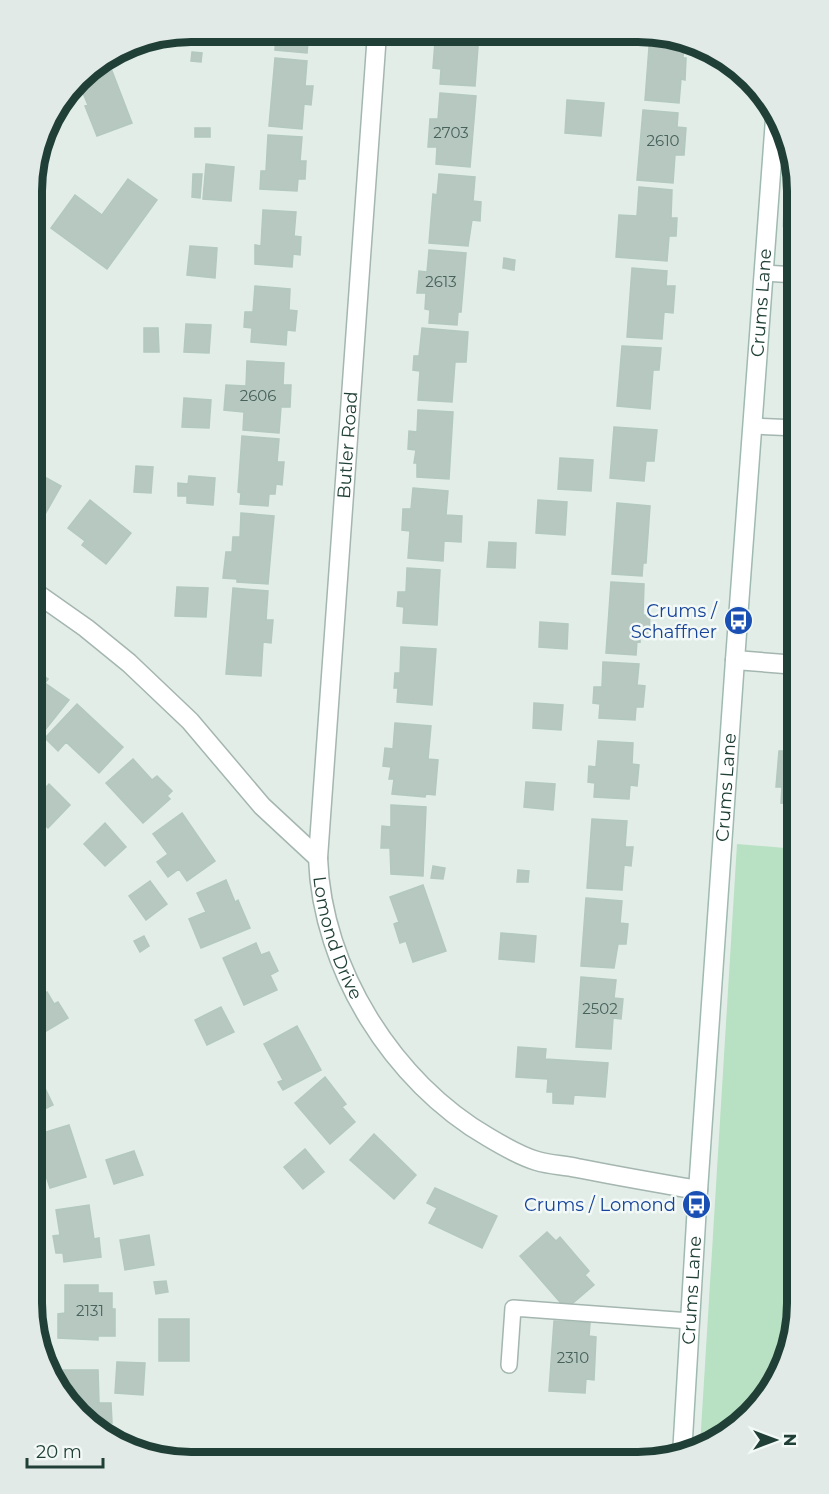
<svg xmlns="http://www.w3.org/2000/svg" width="829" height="1494" viewBox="0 0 829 1494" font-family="Montserrat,sans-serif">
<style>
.built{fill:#d0ddd7}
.green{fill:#b8e1c3}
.building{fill:#b7c8c1;stroke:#b3c8bf;stroke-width:1.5}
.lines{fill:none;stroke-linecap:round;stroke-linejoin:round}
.lane-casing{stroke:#a4b6af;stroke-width:18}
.street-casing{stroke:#a4b6af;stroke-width:21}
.secondary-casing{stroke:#9fbab0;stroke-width:21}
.lane{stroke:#fff;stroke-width:15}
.street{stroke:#fff;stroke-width:18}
.secondary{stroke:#fff;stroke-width:18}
.labels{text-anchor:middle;stroke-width:5;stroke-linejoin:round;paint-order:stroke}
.number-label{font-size:15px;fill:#46625a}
.street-label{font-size:18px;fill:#204037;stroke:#f3f9f6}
.transit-label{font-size:18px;fill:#164399;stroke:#f3f9f6;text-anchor:end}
.rim{fill:none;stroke:#204037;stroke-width:8}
</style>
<rect width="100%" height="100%" fill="#e2ede8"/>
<path class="built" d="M789 139 797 191V229L782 227Z"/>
<path class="green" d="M737 844 797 849V1314L765 1400 700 1446Z"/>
<path class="building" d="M276 32H309L307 53 275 50Z
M444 33H479L475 86 440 84 441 69 433 68 435 41 443 42Z
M650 34 669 35 684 42 683 58H686L685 80 681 79 679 103 645 100Z
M192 52 202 53 201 62 191 61Z
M107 58 132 123 97 136 85 106 88 105 78 81 86 71Z
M275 58 307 61 305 86H313L311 105 304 104 302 129 269 126Z
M440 93 476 96 470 167 436 164 437 147H428L430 119H438Z
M567 100 604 103 601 136 565 133Z
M643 110 678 113 677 127 686 128 684 155H675L673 183 637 180Z
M195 128H210V137H195Z
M268 135 302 137 300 161H306L305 179H298L297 191 260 189 261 171H266Z
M206 164 234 167 231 201 203 199Z
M193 174H202L200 198 192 197Z
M439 174 475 177 473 201 481 202 480 221 472 220 468 246 429 243 433 194 437 195Z
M128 179 157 200 107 269 51 228 75 195 102 215Z
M639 187 672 190 671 218H677L676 236H669L667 261 616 257 619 215 637 216Z
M263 210 296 212 294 236 301 237 300 255 293 254 292 267 255 264V245L261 246Z
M33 233H35L38 272H33Z
M190 246 217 248 215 278 187 275Z
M429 250 466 253 461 312H458L457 325 429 323 430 310 425 309 426 293H417L419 271 427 272Z
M504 258 515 260 514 270 503 268Z
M632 268 667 271 666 286H675L673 313 664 312 662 339 627 337Z
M255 286 290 289 289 310 297 311 295 331 287 330 286 345 251 342 252 328 244 327 245 312H253Z
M186 324 211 325 209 353 184 352Z
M144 328H158L159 352H144Z
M422 328 468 332 466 362H455L452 402 418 400 420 371 413 370 414 356H419Z
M622 346 661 348 659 370H653L650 409 617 406Z
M247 361 284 363 283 385H291L290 407H281L279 433 243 430 244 412 224 410 226 385 246 386Z
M184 398 211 400 209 428 182 427Z
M418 410 453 412 449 479 417 477V463H414L416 450 408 449 409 431 417 432Z
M614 427 657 430 654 461H646L644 481 610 478Z
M242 436 279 439 277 462H284L282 485 276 484 275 494H269L268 506 240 504 241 493 238 492Z
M560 458 593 460 591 491 558 489Z
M136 466 153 467 151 493 134 492Z
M32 470 61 486 44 516 33 509 32 511Z
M189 476 215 478 213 505 187 503V496H178V483L188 484Z
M413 488 448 491 446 515 462 516 461 542 444 541 443 561 408 558 410 531 402 530 403 509H411Z
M90 500 131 533 106 564 82 545 85 541 68 528Z
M538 500 567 502 565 535 536 533Z
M617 503 650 506 646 563H643L642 576 612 574Z
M241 513 274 516 268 584 237 582V579L223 578 226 552H232L233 537H240Z
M489 542 516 543 515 568 487 567Z
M407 568 440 570 437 625 403 623 404 607 397 606 398 592H406Z
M611 582 644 584 643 615H650L649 633H640V642L637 641 636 655 606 653Z
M177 587 208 588 206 617 175 616Z
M233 588 268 591 266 620H273L271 643 263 642 261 676 226 674Z
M540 622 568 624 567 649 539 647Z
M401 647 436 649 432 705 397 702 398 688H394L395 673H400Z
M603 662 639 664 637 685 645 686 643 707H636L635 720 599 718 600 704 593 703 594 687H602Z
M32 673 36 676 39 673 48 679 45 683 69 700 41 735 32 728Z
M534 703 563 705 561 730 533 728Z
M77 704 123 747 99 773 66 742 58 751 45 738Z
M395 723 431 726 428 759 438 760 435 795 426 794 425 797 392 794 394 779H389L391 767 383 766 385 748 393 749Z
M786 739H797V804L781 803 782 787H776L779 751H785Z
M598 741 633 743 632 764 639 765 637 786 630 785 629 799 594 797 595 783 588 782 589 766 596 767Z
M133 759 152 780 157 776 172 791 167 796 170 799 143 823 106 783Z
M526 782 555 784 553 810 524 807Z
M49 784 70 805 48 828 32 813V802Z
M391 805 426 807 423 876 391 874 390 848H381L382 826 391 827Z
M182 813 215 861 187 881 179 869 168 877 157 862 168 854 153 834Z
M592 819 627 821 625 847H633L631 866 624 865 622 890 587 888Z
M105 823 126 847 105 866 84 844Z
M433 866 445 868 443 879 431 878Z
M518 870 529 871 528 882H517Z
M226 880 235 902 238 900 250 928 201 948 189 919 206 912 197 893Z
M150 881 167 904 146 920 129 896Z
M423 885 446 951 413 962 406 941 400 943 394 924 399 922 390 897Z
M586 898 622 901 620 923 628 924 626 944H618L614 968 581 966Z
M501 933 536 936 534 962 499 959Z
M144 936 149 946 140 952 134 941Z
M256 943 261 955 269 952 278 971 270 975 277 990 244 1005 223 958Z
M581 977 616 980 614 998 623 999 621 1019 613 1018 611 1049 576 1047Z
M47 992 54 1004 58 1002 68 1018 43 1033 32 1015V1001Z
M221 1007 234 1032 207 1045 195 1020Z
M297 1026 321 1070 283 1090 278 1082 283 1080 264 1044Z
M518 1047 546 1049 545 1059 608 1063 605 1097 574 1095 573 1104 553 1103V1092H547L548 1079 516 1077Z
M32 1061 53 1105 32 1115Z
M325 1077 346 1104 342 1107 355 1122 330 1144 295 1103Z
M69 1125 86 1177 50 1188 33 1136Z
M374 1134 416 1175 394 1199 350 1160Z
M305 1149 324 1172 303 1189 284 1167Z
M134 1151 143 1175 114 1184 106 1160Z
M435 1188 497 1216 482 1248 429 1223 437 1208 427 1203Z
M89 1205 94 1239 99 1238 101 1257 64 1262 63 1253H56L53 1236 60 1235 56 1210Z
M547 1232 556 1241 560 1237 589 1271 585 1275 594 1285 566 1309 520 1256Z
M149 1235 154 1265 125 1270 120 1240Z
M166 1281 168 1292 156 1294 154 1282Z
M65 1285H98V1293H112V1309H115V1336H98V1340L58 1338V1314L65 1313Z
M159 1319H189V1361H159Z
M554 1321 590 1323 589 1336 596 1337 594 1380 586 1379 585 1393 549 1391Z
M117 1362 145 1363 143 1395 115 1393Z
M57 1370H98L99 1403H111L112 1423 90 1425 86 1423 57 1380Z"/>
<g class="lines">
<defs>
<path id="lane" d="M763 273 797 275
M752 426 797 428
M509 1365 513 1308 690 1321
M307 1461 340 1457 369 1462"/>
<g id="street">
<path id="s1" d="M32 590 86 628 129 663 190 721 262 806 318 858C322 969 393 1082 488 1137 503 1146 520 1156 537 1161 550 1165 564 1165 577 1168 617 1176 658 1183 698 1190"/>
<path d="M735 660 797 665"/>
<path id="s2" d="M318 858 377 33"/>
</g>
<g id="secondary">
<path id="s3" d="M682 1455 697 1205 735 660 775 119"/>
</g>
</defs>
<use href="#lane" class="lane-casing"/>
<use href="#street" class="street-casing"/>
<use href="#secondary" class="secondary-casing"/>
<use href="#lane" class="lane"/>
<use href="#street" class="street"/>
<use href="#secondary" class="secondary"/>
</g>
<defs>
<symbol id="bus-disc" viewBox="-11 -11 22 22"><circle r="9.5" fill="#1a4fb4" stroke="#f3f9f6"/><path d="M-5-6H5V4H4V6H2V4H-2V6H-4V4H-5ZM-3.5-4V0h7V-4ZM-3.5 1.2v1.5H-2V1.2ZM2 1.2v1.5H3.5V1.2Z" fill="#fff"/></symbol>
</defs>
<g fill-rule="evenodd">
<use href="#bus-disc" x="722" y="604" width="33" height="33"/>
<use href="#bus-disc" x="680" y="1188" width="33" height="33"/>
</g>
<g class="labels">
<g class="number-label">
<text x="451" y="138">2703</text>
<text x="663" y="146">2610</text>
<text x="441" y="287">2613</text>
<text x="258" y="401">2606</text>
<text x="600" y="1014">2502</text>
<text x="90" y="1316">2131</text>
<text x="573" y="1363">2310</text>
</g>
<g class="street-label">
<text dy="6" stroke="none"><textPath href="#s3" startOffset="1155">Crums Lane</textPath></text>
<text dy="6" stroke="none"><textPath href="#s2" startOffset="414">Butler Road</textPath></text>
<text dy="6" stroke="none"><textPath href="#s3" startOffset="669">Crums Lane</textPath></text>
<text dy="6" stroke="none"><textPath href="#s1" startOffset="476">Lomond Drive</textPath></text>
<text dy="6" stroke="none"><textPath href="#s3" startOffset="165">Crums Lane</textPath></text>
</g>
<g class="transit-label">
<text x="717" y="617">Crums /<tspan x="717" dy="21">Schaffner</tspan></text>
<text x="676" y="1211">Crums / Lomond</text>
</g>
</g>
<path d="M0 0H829V1494H0ZM191 42H638A149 149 0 0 1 787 191V1303A149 149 0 0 1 638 1452H191A149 149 0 0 1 42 1303V191A149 149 0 0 1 191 42Z" fill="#e2eae7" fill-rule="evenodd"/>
<path class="rim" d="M191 42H638A149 149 0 0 1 787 191V1303A149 149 0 0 1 638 1452H191A149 149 0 0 1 42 1303V191A149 149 0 0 1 191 42Z"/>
<g transform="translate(775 1440) rotate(90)" stroke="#f3f9f6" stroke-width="4.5" paint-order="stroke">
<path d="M0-4.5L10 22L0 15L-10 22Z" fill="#204037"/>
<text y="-9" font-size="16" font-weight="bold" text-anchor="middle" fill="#204037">N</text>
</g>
<path d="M27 1458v9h76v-9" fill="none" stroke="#204037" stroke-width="3"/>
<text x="36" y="1458" font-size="18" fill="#204037" stroke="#f3f9f6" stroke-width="4.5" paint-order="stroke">20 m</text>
</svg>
